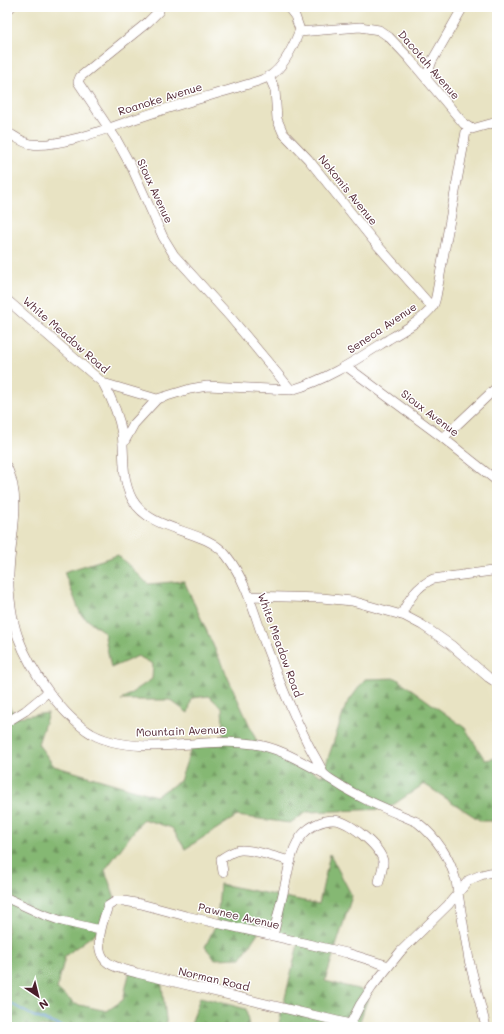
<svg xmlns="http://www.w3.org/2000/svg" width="504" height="1034" viewBox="0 0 504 1034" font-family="Mali,sans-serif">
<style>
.forest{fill:url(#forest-firs);stroke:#686c4f}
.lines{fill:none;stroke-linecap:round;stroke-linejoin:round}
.stream{stroke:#6a9dd5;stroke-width:2}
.minor-casing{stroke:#816460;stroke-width:10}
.minor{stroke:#fff;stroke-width:9}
.labels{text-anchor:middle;stroke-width:3;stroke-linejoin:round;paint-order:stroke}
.street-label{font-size:11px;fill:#4a1f2b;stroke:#fff}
</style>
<defs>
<pattern id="forest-firs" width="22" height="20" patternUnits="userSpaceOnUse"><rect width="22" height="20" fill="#85b873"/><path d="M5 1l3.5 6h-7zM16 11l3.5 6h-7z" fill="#6f955f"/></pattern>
</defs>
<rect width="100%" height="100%" fill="#fff"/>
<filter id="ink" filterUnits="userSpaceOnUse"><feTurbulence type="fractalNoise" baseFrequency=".025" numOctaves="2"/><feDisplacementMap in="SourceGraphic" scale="8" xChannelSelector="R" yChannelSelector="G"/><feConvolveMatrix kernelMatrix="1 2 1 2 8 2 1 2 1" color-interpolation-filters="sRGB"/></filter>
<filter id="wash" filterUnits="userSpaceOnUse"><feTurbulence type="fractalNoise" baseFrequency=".012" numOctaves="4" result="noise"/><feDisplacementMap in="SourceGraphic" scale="16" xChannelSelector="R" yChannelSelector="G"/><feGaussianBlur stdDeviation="0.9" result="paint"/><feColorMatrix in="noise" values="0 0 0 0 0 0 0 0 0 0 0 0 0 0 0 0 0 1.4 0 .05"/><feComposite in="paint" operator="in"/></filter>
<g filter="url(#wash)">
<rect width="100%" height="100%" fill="#e8e3c3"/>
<path class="forest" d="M118 555 148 584 184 581 258 744 322 776 346 705 365 679 396 678 465 728 485 760 497 758V821H481L424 784 387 809 307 812 290 823 237 816 185 849 172 828 143 819 105 870 115 899 102 928 65 956 57 989 75 1004 107 1011 123 1000 130 970 161 978 167 1027H7V703L16 717 48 713 38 744 54 766 156 796 180 781 192 746 224 744 222 708 209 696 192 698 188 713 170 700H121L152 679 153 664 138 656 111 668 104 632 81 615 64 572Z
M330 854 352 896 325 981 370 992 358 1027H278L298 944 259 931 241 958 215 959 205 947 217 922 220 884 319 904Z
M200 997 246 1009 249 1027H190Z"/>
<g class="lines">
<path class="stream" d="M7 1005 10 1003 33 1016 64 1027"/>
</g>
</g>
<g filter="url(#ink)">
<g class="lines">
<defs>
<path id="minor" d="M158 7 159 11 148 22 80 77 78 82 116 139 132 168 163 237 174 255 231 318 291 390
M288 7 295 16 300 30 299 32
M7 10 11 7
M299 32 360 27 379 30 389 37 408 57 464 124 472 129 497 122
M269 76 275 90 277 119 283 133 308 159 372 239 432 307
M426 78 432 61 463 7
M7 132C14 136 23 143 31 144 59 148 111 127 138 118 175 105 214 95 252 83 258 81 265 79 270 76 284 67 293 47 299 32
M7 300 103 383C112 399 119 415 122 434 125 456 121 478 132 499 152 534 203 527 226 555 246 580 254 612 264 641 277 676 291 710 308 744 312 752 317 760 321 768 322 770 322 772 323 773 326 777 332 780 335 782 360 799 389 810 417 822 436 837 450 858 456 881L469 960 486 1027
M346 366 443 438 497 481
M103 383 157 399
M443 438 497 387
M123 444 134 424 157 399 190 389 207 386 291 390C327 380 359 358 389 339 403 331 424 319 433 306 435 303 435 300 436 297L467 126
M7 467C23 502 10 537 9 574 8 592 12 620 18 637 30 670 62 716 92 734 110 744 134 746 154 746 188 746 220 739 254 744 280 748 300 761 323 773
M249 596 322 598 352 601 405 616 422 625 451 645 488 677 497 683
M401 615C409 599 417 586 433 579L492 571 497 569
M7 722 25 711 48 692
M223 872 221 859C227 855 234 850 241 850 254 849 277 858 291 861
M7 898 42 914 62 921 100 930
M273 936C277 919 281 902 285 885 289 868 291 848 303 834 310 826 322 820 333 820 348 820 380 846 383 861 384 866 380 876 379 882
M350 1024 137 973C128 970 112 968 105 960 93 947 103 921 108 906L116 901H124L141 904 186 916 347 953 389 966
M349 1027 360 1005 372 987 401 951 448 905 469 880 481 875 497 871"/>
</defs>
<use href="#minor" class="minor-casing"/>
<use href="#minor" class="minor"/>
</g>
</g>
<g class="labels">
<g class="street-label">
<text transform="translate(429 65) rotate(49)" y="4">Dacotah Avenue</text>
<text transform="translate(160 99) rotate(-17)" y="4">Roanoke Avenue</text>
<text transform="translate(348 190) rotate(51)" y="4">Nokomis Avenue</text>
<text transform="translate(155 191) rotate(65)" y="4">Sioux Avenue</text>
<text transform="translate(382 328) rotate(-34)" y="4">Seneca Avenue</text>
<text transform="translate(66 335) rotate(41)" y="4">White Meadow Road</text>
<text transform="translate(430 413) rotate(37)" y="4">Sioux Avenue</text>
<text transform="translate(280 645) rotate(70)" y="4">White Meadow Road</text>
<text transform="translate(181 731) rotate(-2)" y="4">Mountain Avenue</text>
<text transform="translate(239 916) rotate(13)" y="4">Pawnee Avenue</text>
<text transform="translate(214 979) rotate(13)" y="4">Norman Road</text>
</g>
</g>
<rect width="504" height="1034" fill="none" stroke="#fff" stroke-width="24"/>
<g transform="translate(38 996) rotate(145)" stroke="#ffffff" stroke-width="3" paint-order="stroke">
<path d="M0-3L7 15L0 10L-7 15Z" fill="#4a1f2b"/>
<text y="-6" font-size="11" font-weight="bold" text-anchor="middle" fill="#4a1f2b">N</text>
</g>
</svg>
